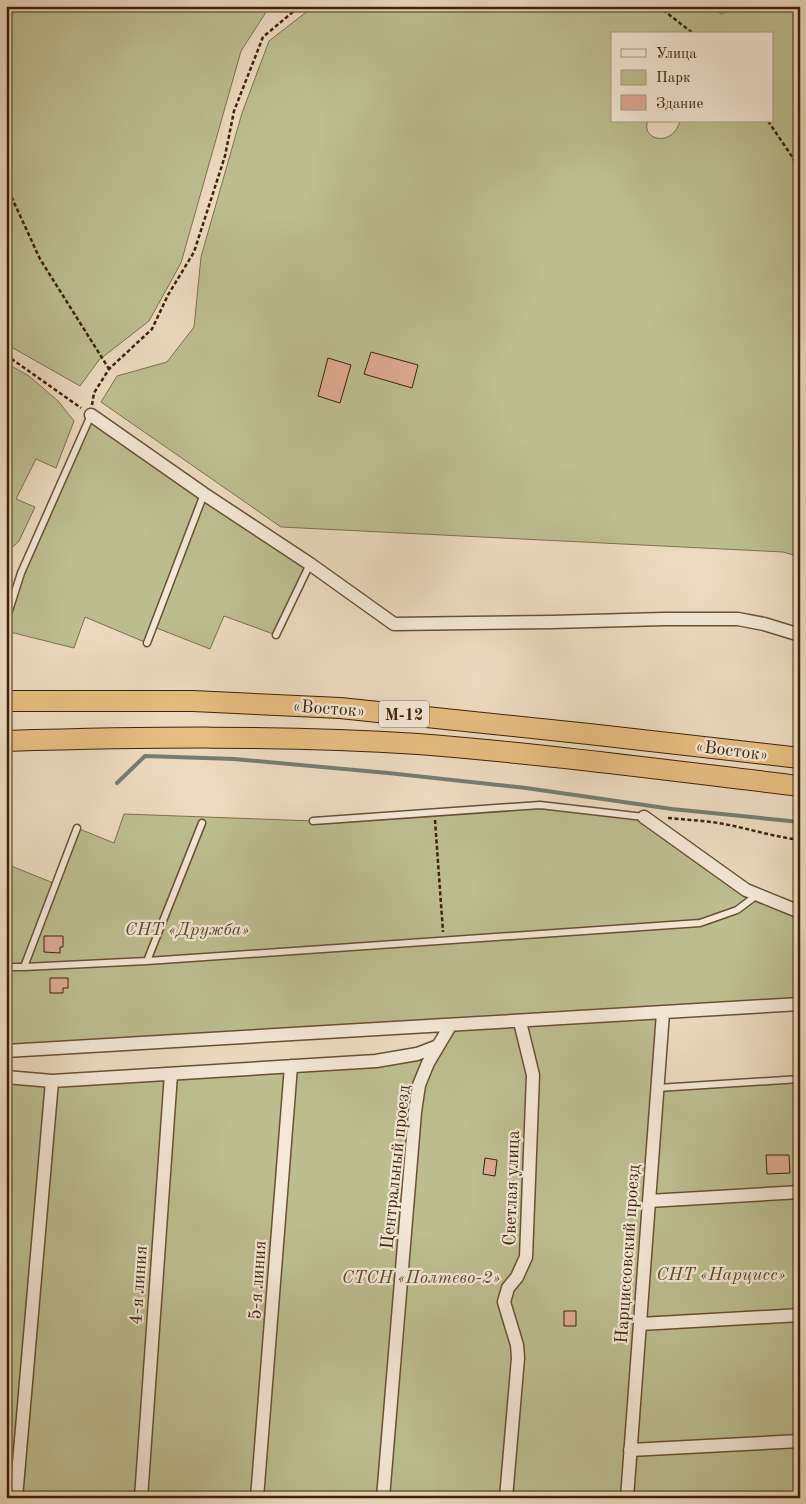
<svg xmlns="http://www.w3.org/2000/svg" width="806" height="1504" viewBox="0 0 806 1504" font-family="'Old Standard TT',serif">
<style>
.green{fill:#bcbe90;stroke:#7d704b;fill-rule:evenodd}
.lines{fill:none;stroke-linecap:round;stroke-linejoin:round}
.stream{stroke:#757d70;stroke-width:4}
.building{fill:#dfaa94;stroke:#3e2106}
.service-casing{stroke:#6a4f34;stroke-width:9}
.minor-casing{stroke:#6a4f34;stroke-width:15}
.trunk-casing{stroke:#3e2106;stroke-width:22}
.path{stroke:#3e2106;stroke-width:2.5;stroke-dasharray:4 2.5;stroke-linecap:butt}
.service{stroke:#f3e7d6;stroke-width:6}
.minor{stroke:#f3e7d6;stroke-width:12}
.trunk{stroke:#e6bd80;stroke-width:20}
.labels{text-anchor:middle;stroke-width:4.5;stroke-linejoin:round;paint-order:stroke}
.shield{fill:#f3e7d6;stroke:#745c44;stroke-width:1}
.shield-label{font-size:16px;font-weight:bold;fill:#3e2106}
.street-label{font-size:18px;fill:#3e2106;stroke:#f3e7d6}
.park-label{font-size:18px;font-style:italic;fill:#5e4828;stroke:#f3e7d6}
</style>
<rect width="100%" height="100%" fill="#ecdac0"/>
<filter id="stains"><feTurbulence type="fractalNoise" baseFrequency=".004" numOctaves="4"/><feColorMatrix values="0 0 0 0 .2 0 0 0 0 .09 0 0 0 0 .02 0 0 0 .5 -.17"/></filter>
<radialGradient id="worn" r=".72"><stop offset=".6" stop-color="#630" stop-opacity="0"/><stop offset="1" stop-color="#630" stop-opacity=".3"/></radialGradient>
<path class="green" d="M6 6H270L241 51 181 263 149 321 99 360 80 386 6 344Z
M314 6H709L721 14 732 10 734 6H800V557L783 552 281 527 101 402 117 376 167 362 194 327 201 257 242 113 269 41ZM612 34H772V121H680C672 149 640 139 648 121H612Z
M6 363 29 376 58 401 74 421 56 468 36 459 16 499 35 507 19 541 6 553Z
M91 415 310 564 276 635 224 616 210 649 154 627 147 643 85 617 74 648 6 631V620L21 573Z
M540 805 644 817 746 890 800 912V1004L663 1013 658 1087 800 1079V1498H6V1077L376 1061 438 1046 449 1026 6 1051V864L56 884 77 828 114 843 124 814 313 821Z"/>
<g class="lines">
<path class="stream" d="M117 783 145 756 234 759 388 773 526 788 672 809 800 822"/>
</g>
<path class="building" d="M371 352 418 365 412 388 364 374Z
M328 358 351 365 340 403 318 396Z
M44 936H63V947H60V953L44 952Z
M50 978H68V988H63V993H50Z
M766 1155H789L790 1173 767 1174Z
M485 1158 497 1160 495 1176 483 1174Z
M564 1311H576V1326H564Z"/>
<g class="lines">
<defs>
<path id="service" d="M6 620 21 573 91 415
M276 635 310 564
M147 643 204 494
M313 821 540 805 644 817
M147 961 202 823
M6 967H24L77 828
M24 967 147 961 700 923 737 910 757 895
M657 1088 800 1079"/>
<path id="minor" d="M91 415 204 494 310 564 394 624 552 622 664 619H738L764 624 800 635
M644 817 746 890 800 912
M6 1051 800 1004
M6 1077 52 1081 376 1061 417 1054 438 1046
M649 1201 800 1192
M640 1324 800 1315
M630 1450 800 1441
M16 1498 52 1081
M141 1498 171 1074
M257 1498 291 1066
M383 1498 415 1112 419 1085 428 1063 450 1026
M506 1498 518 1358 517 1345 504 1302 508 1288 517 1277 526 1257 533 1075 520 1022
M627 1498 663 1013"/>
<path id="trunk" d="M6 701H193L340 708 589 734 800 758
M6 741C143 737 281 735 418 744 546 754 673 771 800 786"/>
</defs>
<use href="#service" class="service-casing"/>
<use href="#minor" class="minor-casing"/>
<use href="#trunk" class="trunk-casing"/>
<path class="path" d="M658 6 694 34
M768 121 795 161 797 189 800 192
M6 185 40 259 109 369
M6 355 81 408
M92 405 94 393 109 369 152 329 168 295 194 252 225 156 234 111 263 37 300 6
M668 818C690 820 712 821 734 826 756 831 777 837 800 840
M435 820 443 932"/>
<use href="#service" class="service"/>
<use href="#minor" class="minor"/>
<use href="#trunk" class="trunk"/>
</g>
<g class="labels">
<rect class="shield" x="379" y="700.5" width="50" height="27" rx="4"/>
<g class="shield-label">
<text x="404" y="720">М-12</text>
</g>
<g class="street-label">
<text transform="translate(329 708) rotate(4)" y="6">«Восток»</text>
<text transform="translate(732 750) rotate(7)" y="6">«Восток»</text>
<text transform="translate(395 1167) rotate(-84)" y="6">Центральный проезд</text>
<text transform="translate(511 1188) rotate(-88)" y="6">Светлая улица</text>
<text transform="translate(627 1254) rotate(-86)" y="6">Нарциссовский проезд</text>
<text transform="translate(257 1280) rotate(-86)" y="6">5-я линия</text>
<text transform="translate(138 1285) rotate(-86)" y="6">4-я линия</text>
</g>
<g class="park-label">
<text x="187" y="935">СНТ «Дружба»</text>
<text x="721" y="1280">СНТ «Нарцисс»</text>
<text x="421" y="1283">СТСН «Полтево-2»</text>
</g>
</g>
<rect width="806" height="1504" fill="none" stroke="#ecdac0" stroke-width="25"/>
<rect x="8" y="8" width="791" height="1489" fill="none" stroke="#3e2106" stroke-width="2.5"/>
<rect x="12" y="12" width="781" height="1479" fill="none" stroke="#3e2106"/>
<rect x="611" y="32" width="162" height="90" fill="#f3e7d6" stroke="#ab9883"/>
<rect x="621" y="49" width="25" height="8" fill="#f3e7d6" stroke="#ab9883"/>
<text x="656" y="58" font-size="15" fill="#3e2106">Улица</text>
<rect x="621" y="70" width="25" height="15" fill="#bcbe90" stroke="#ab9883"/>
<text x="656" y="82" font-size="15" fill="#3e2106">Парк</text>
<rect x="621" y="95" width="25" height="15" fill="#dfaa94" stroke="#ab9883"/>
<text x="656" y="108" font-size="15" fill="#3e2106">Здание</text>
<rect width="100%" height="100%" filter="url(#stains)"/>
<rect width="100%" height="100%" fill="url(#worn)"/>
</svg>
